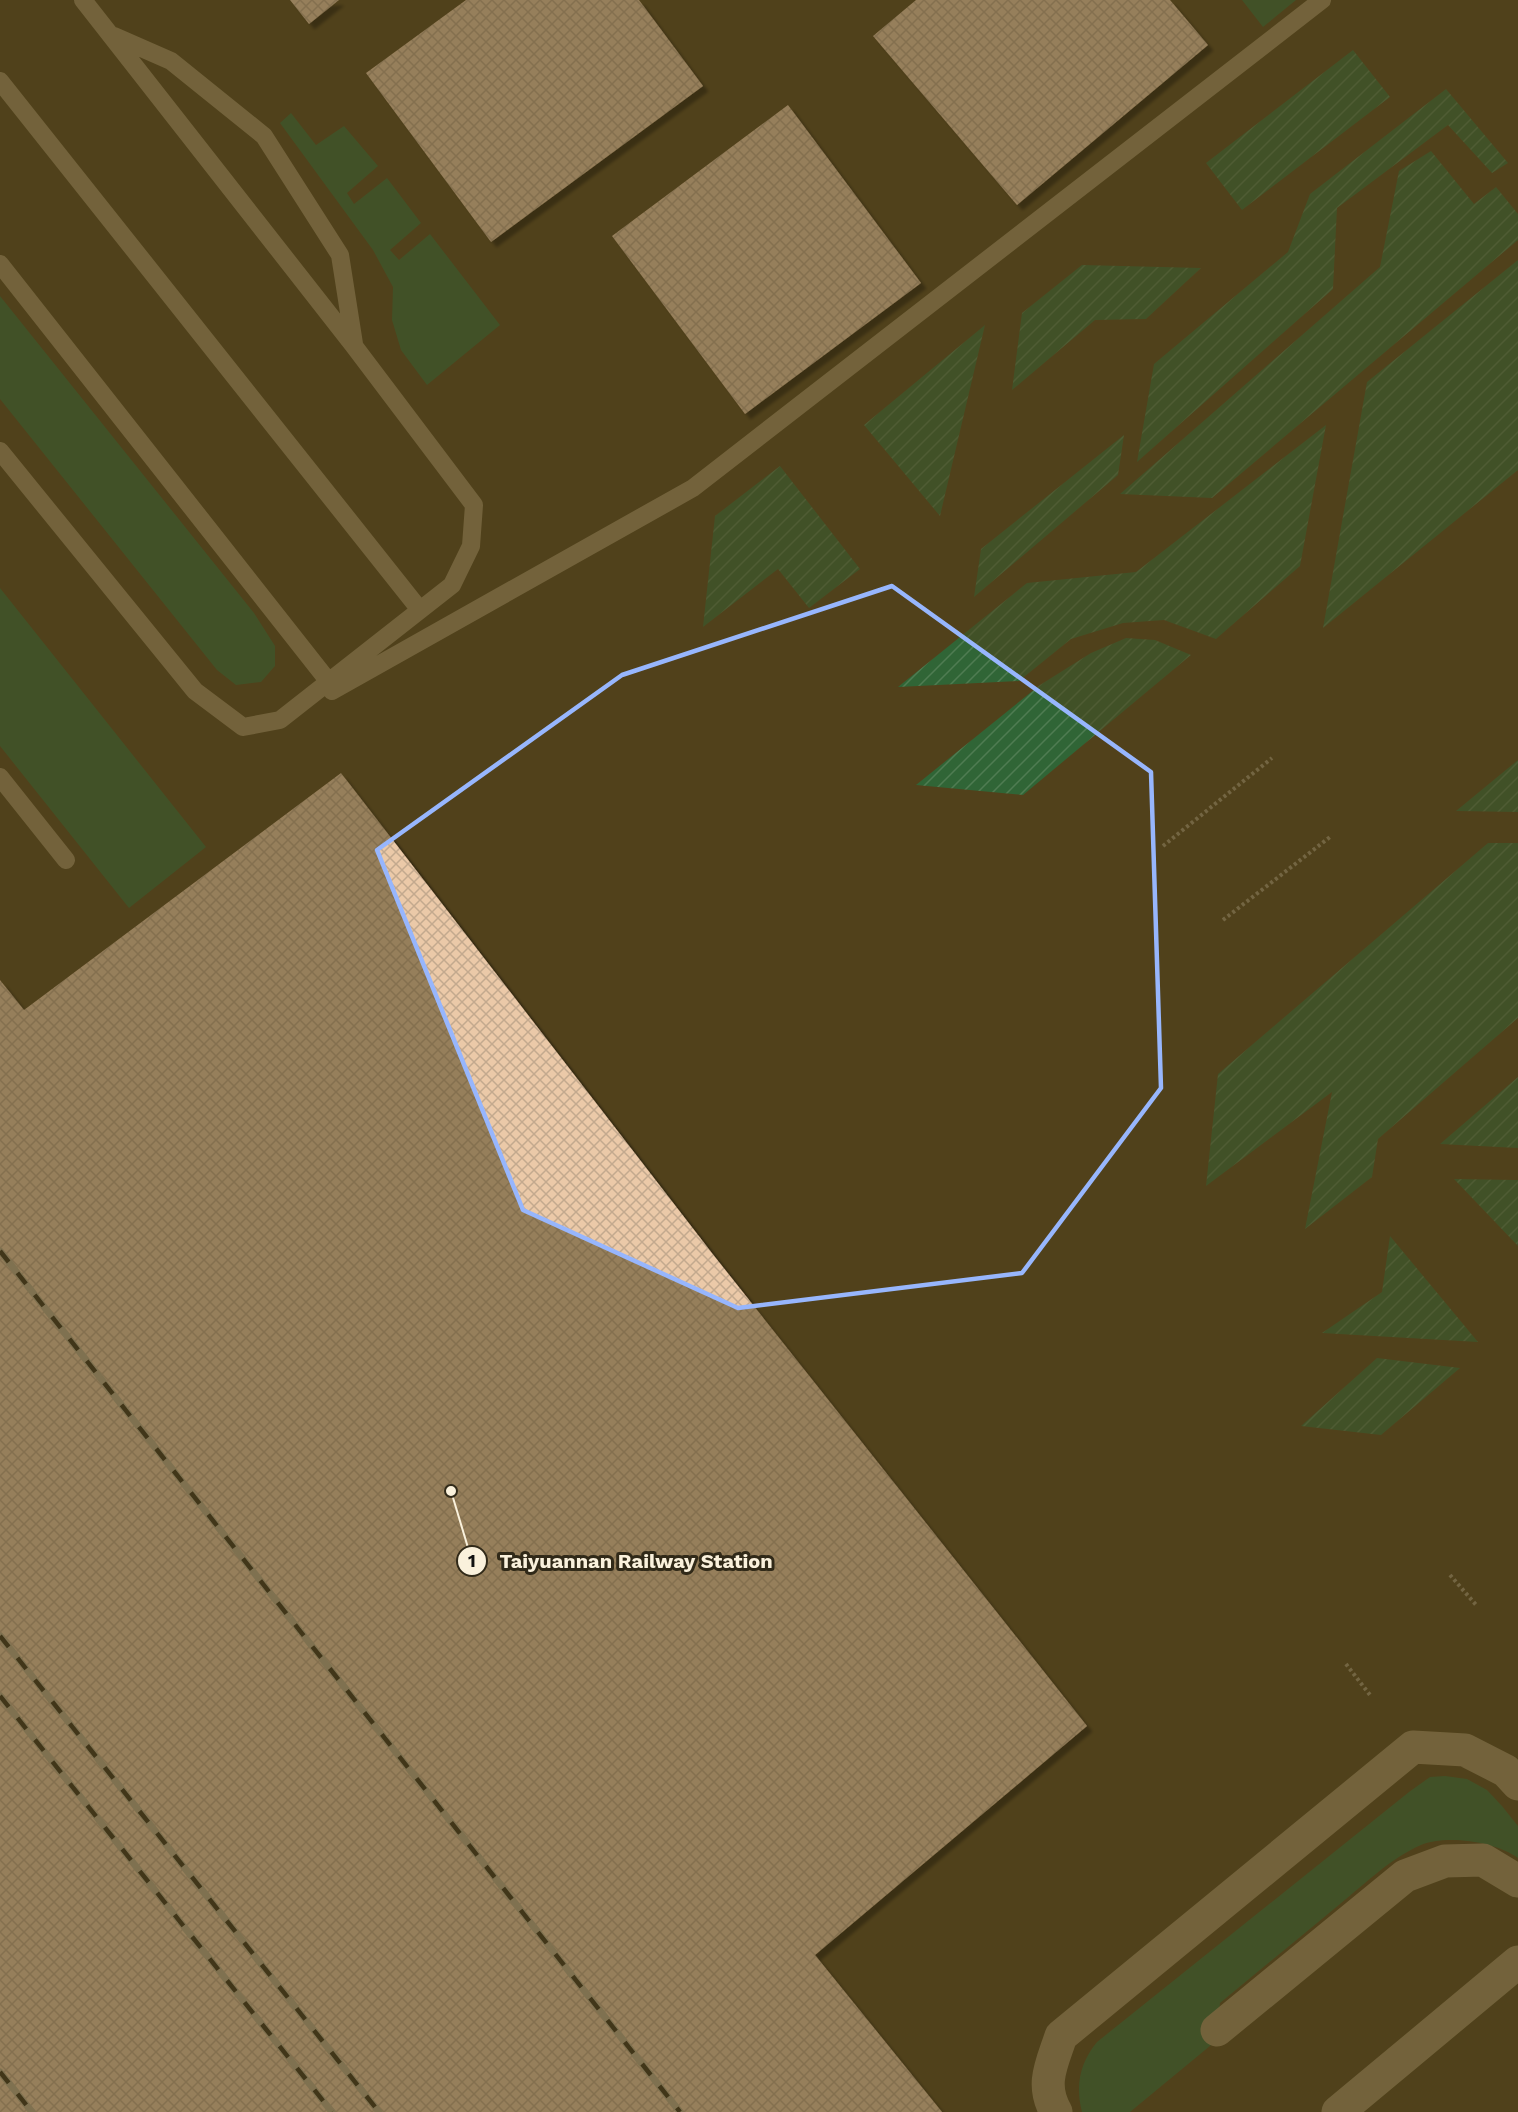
<svg xmlns="http://www.w3.org/2000/svg" width="1518" height="2112" viewBox="0 0 1518 2112" font-family="'Work Sans',sans-serif">
<style>
.park{fill:#306536}
.garden{fill:url(#garden-furrows)}
.building{fill:url(#building-cross-hatch);filter:url(#shadow)}
.lines{fill:none;stroke-linecap:round;stroke-linejoin:round}
.path{stroke:#9d9072;stroke-width:4;stroke-dasharray:3 3;stroke-linecap:butt}
.lane{stroke:#9d8b63;stroke-width:18}
.secondary{stroke:#9d8b63;stroke-width:33}
.rail-casing{stroke:#b8ac91;stroke-width:7}
.rail{stroke:#302918;stroke-width:4.5;stroke-dasharray:14;stroke-linecap:butt}
.marked{fill:none;stroke:#97b6fd;stroke-width:4.5;stroke-linejoin:round}
.leader{fill:none;stroke:#faf1dc;stroke-width:2}
.callout-dot{fill:#faf1dc;stroke:#302918;stroke-width:2}
.mark-label{font-size:18px;text-anchor:middle;font-weight:bold;fill:#111}
.callout-label{font-size:20px;text-anchor:middle;font-weight:bold;fill:#faf1dc;stroke:#302918;stroke-width:6;stroke-linejoin:round;paint-order:stroke}
</style>
<defs>
<pattern id="garden-furrows" width="10" height="10" patternUnits="userSpaceOnUse" patternTransform="scale(1.5)"><rect width="10" height="10" fill="#306536"/><path d="M-1 1l2-2M0 10L10 0M9 11l2-2" fill="none" stroke="#4f7c52"/></pattern>
<pattern id="building-cross-hatch" width="8" height="8" patternUnits="userSpaceOnUse" patternTransform="scale(1.5)"><rect width="8" height="8" fill="#ebc9a8"/><path d="M0 0l8 8M0 8l8-8" fill="none" stroke="#c3a98e"/></pattern>
<filter id="shadow"><feDropShadow dx="5.5" dy="5.5" stdDeviation="1.5" flood-color="#0009"/></filter>
</defs>
<rect width="100%" height="100%" fill="#51411b"/>
<path class="park" d="M1242 0H1296L1263 27Z
M291 113 316 145 344 126 378 166 347 193 354 204 387 178 421 223 390 250 399 260 430 234 500 325 427 385 401 350 392 320 393 287 373 250 280 123Z
M0 296 254 613 275 646V666L261 682 236 685 217 670 0 399Z
M0 588 206 847 129 908 0 746Z
M1445 1776 1467 1779 1487 1790 1502 1806 1518 1826V1858C1497 1842 1446 1834 1421 1845 1391 1858 1366 1883 1340 1904 1300 1937 1260 1970 1220 2003L1216 2041 1130 2112H1082C1075 2085 1080 2063 1097 2042L1409 1792 1430 1777Z"/>
<path class="garden" d="M1353 50 1390 97 1242 210 1206 163Z
M1446 89 1508 163 1492 173 1448 125 1337 208 1333 289 1137 462 1154 364 1288 252 1310 194Z
M1431 151 1474 204 1496 187 1518 214V240L1212 498 1120 494 1380 267 1399 171Z
M1518 260V470L1323 628 1367 382Z
M1082 265 1201 268 1146 319 1095 320 1012 390 1022 313Z
M985 325 940 516 864 425Z
M1326 425 1300 566 1216 639 1164 620 1123 623 1071 639 1019 681 898 687 1027 583 1136 572Z
M1124 435 1118 475 974 597 981 549Z
M780 466 860 569 809 608 778 569 703 627 715 516Z
M1126 638 1155 640 1191 655 1023 795 916 785 1040 685 1091 653Z
M1518 760V812L1456 811Z
M1488 843H1518V1018L1378 1139 1372 1177 1305 1229 1332 1092 1206 1186 1218 1074Z
M1518 1077V1148L1440 1144Z
M1454 1179 1518 1180V1246Z
M1390 1236 1478 1342 1322 1333 1382 1292Z
M1377 1358 1460 1368 1381 1435 1301 1426Z"/>
<path class="building" d="M290 0H339L309 24Z
M466 0H639L703 86 491 242 366 73Z
M916 0H1170L1208 45 1017 205 873 36Z
M788 105 921 283 745 414 612 236Z
M341 773 715 1257 1087 1726 815 1955 942 2112H0V980L24 1010Z"/>
<g class="lines">
<path class="path" d="M1163 846 1272 758
M1223 920 1330 837
M1450 1575 1477 1606
M1346 1664 1370 1695"/>
<path class="lane" d="M114 36 171 61 264 136 340 255 354 344
M0 81 420 610
M0 264 329 682
M0 451 195 691 243 727 280 720 452 585 471 546 474 505 354 346 83 0
M332 691 693 488 1322 0
M0 777 66 860"/>
<path class="secondary" d="M1217 2030 1405 1876 1445 1861 1483 1860 1518 1881
M1056 2112C1040 2084 1052 2064 1061 2036L1413 1747 1465 1750 1506 1771 1518 1784
M1338 2112 1518 1962"/>
<defs>
<path id="rail" d="M0 1251 680 2112
M0 1636 379 2112
M0 1696 332 2112
M0 2072 32 2112"/>
</defs>
<use href="#rail" class="rail-casing"/>
<use href="#rail" class="rail"/>
</g>
<path d="M0 0H1518V2112H0ZM892 586 1151 772 1161 1088 1022 1273 738 1308 523 1210 377 850 622 675Z" fill="#51411b" fill-opacity=".55" fill-rule="evenodd"/>
<path class="marked" d="M892 586 1151 772 1161 1088 1022 1273 738 1308 523 1210 377 850 622 675Z"/>
<path class="leader" d="M451 1491L472 1561"/>
<g class="callout-dot">
<circle cx="451" cy="1491" r="6"/>
<circle cx="472" cy="1561" r="15"/>
</g>
<g class="mark-label">
<text x="472" y="1567">1</text>
</g>
<g class="callout-label">
<text x="636" y="1568">Taiyuannan Railway Station</text>
</g>
</svg>
